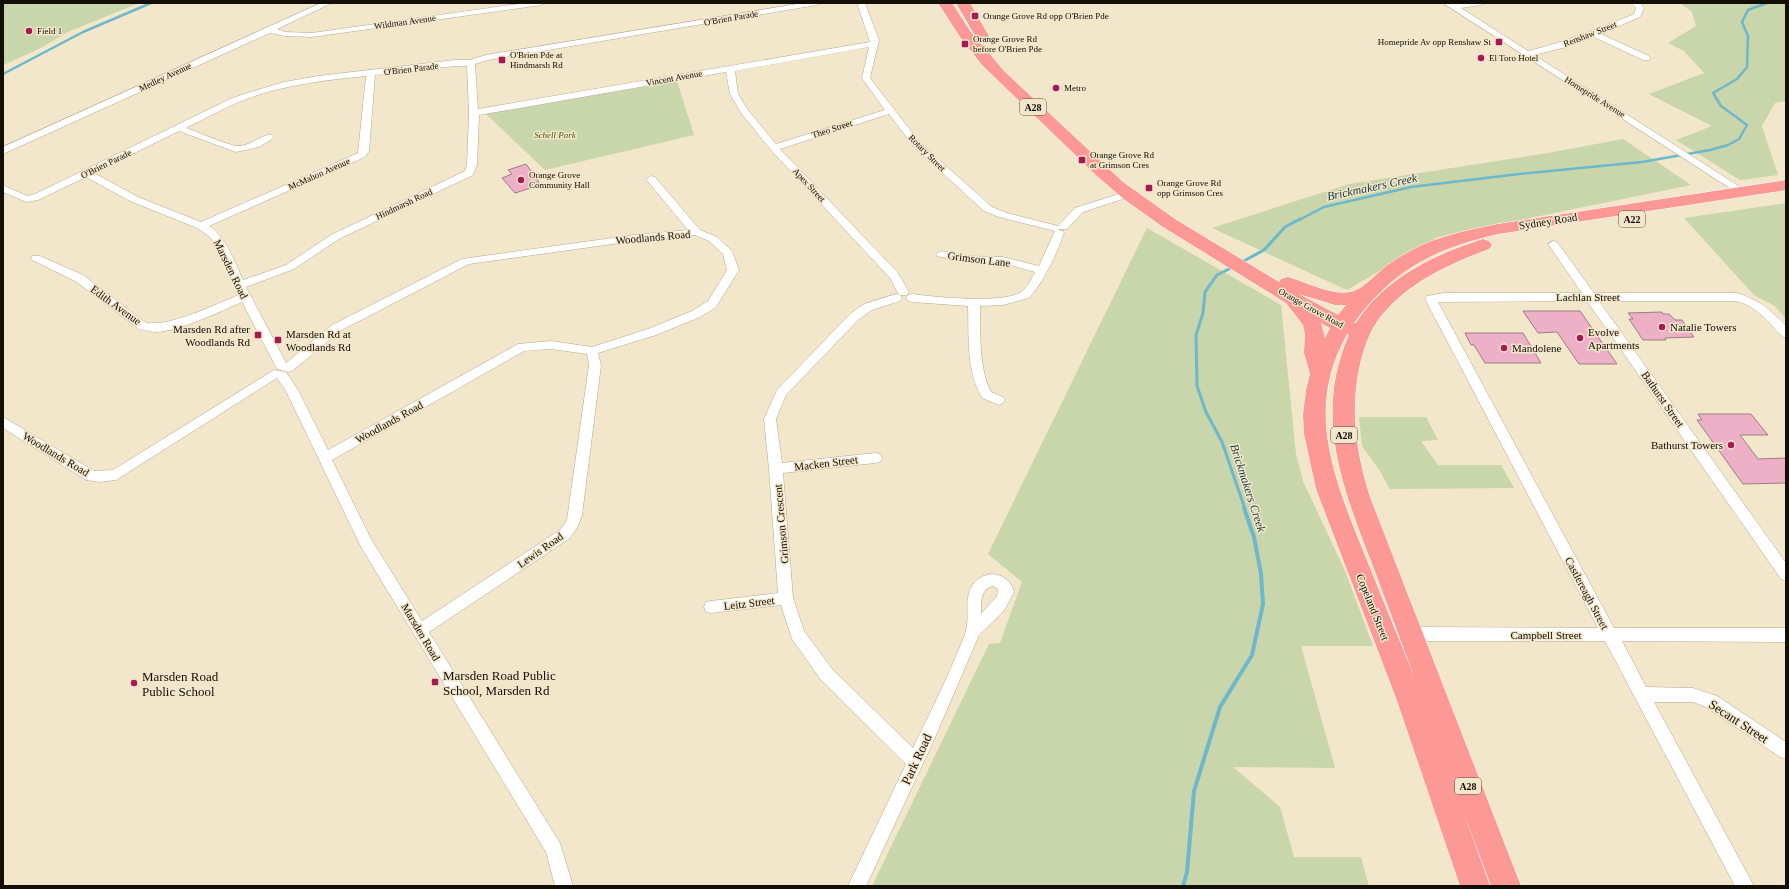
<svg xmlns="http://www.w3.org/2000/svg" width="1789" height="889" viewBox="0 0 1789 889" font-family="Georgia,serif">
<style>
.green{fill:#c9d5ab}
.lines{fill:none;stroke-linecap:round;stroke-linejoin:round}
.stream-far2{stroke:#6db8cb;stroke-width:2.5}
.stream-far1{stroke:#6db8cb;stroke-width:3}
.stream{stroke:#6db8cb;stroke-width:4}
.building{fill:#eeb0c7;stroke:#9a7e88}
.minor-casing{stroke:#b3a88f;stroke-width:1}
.trunk-casing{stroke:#fff;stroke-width:1}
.minor{fill:#fff;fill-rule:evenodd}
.trunk{fill:#fc9896;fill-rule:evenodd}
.poi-dot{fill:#a81854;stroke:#f2e6cb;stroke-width:1.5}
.labels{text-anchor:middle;stroke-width:3;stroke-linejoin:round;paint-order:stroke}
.far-poi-label{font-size:9px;fill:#130f06;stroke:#f2e6cb;text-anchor:start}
.far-street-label{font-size:9px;fill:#130f06;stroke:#f2e6cb}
.far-park-label{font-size:9px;font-style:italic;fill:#4e5e00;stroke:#f2e6cb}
.shield{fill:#f2e6cb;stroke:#565041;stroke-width:1}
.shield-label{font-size:10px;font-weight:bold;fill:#130f06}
.street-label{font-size:11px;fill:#130f06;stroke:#f2e6cb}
.poi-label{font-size:11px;fill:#130f06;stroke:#f2e6cb;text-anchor:start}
.water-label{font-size:12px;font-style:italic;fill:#143941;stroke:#f2e6cb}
.near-poi-label{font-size:13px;fill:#130f06;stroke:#f2e6cb;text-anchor:start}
.near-street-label{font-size:13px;fill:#130f06;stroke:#f2e6cb}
</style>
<rect width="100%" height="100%" fill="#f2e6cb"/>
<path class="green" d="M3 3H139L68 32 39 49 3 65Z
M1680 3H1786V101L1775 103 1762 126 1778 175 1740 180 1676 140 1712 126 1649 94 1704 73 1684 51 1668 43 1696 26 1692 12Z
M677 81 694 135 545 170 486 114Z
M1623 139 1691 185 1438 237 1347 290 1212 228 1349 184 1548 153Z
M1786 203V319L1775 306 1754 295 1684 218Z
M1147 228 1281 305 1296 454 1303 481 1345 571 1373 646H1301L1335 768 1233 767 1280 807 1294 857H1361L1369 886H872L989 644 1000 643 1022 582 988 554Z
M1359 417H1426L1438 440 1421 441 1438 465H1501L1514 488 1390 489 1380 471 1362 446Z"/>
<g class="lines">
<path class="stream-far2" d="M3 74 83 32 151 3
M1299 220 1324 207 1411 187 1519 174 1642 162 1710 150 1728 145 1739 139 1747 125 1721 106 1713 93 1737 79 1747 67 1748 36 1742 22 1748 10 1767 3"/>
<path class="stream-far1" d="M1240 263 1264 250 1285 227 1300 219
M1233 267 1217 275 1205 292 1203 313 1196 335 1197 386 1206 412 1222 442 1245 509"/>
<path class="stream" d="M1183 886 1187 872 1194 791 1220 707 1252 655 1263 604 1261 574 1254 537 1244 508"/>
</g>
<path class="building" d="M526 164 539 182 532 184 534 187 515 193 502 178 512 174 508 170Z
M1523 311H1580L1617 364H1579L1557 332 1538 333Z
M1662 312 1663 314H1669L1675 320H1682L1694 337 1665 338 1666 340H1643L1629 319H1633L1628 313Z
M1465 333H1523L1541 363H1485L1474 345H1471Z
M1698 414H1751L1768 435H1740L1758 459 1786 458V483L1743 484 1697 420H1702Z"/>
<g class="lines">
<defs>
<path id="minor" d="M321 3H332L277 29 285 32 312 33 525 3H546L542 5 312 37 285 36 270 33 3 154V147Z
M803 3H821L817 5 488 60 475 64 478 109 870 42 857 3H865L879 40 870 78 920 143 992 207 1007 213 1058 226 1075 208 1128 191 1133 194 1132 196 1083 212 1067 229H1059L1058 230 1063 231 1064 233C1056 255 1045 280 1029 298L1003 305 980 306C981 335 978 365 991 392L1003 397 1005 400 1003 403 999 405 982 398C966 370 969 337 968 306L912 302 908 301 906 298 908 295 912 294C933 297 1005 304 1021 292 1027 288 1032 278 1035 272L1003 263 964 262 937 256 936 254 941 251 964 256 1003 257 1039 266 1055 231 999 217 984 211 914 147 889 114 780 149 898 273 909 292 907 295H899L890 278 771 150 741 113 730 94 726 72 479 115 477 165 473 175 339 239 294 269 246 287 286 363 332 325 462 259 634 235 688 230 646 179 651 176 655 177 700 230 717 237 732 251 739 270 716 307 700 317 656 335 598 353 601 365 582 515 578 526 570 538 429 632 560 843 573 886H555L546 852 361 547 286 391 277 378 116 480 100 482 86 480 3 428V417L94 471 113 470 274 370 286 372 298 390 328 450 518 344 551 341 592 347 648 329 692 311 708 301 727 270 723 254 709 241 695 235 634 241 469 264 340 331 292 371 288 372 277 369 242 302C219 312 182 330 157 332 152 332 144 330 139 329L75 281 32 260 31 258 32 256H40L83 275 146 323C173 326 213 305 239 295L215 244 209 236 197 228 130 201 86 177 38 200 26 202 3 192V185L27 196 35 194 230 99 247 93 284 82 318 76 455 60H470L486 55ZM869 47 862 78 885 110 776 144 748 110 738 94 735 71ZM455 66H467L469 113 467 165 465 171 331 235 286 265 243 280C234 261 227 238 209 226L365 157 369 151 375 75ZM366 76 358 153 201 222 138 197 94 173 179 131 236 152 259 147 272 139 274 137 272 135C263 133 249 147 237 146 228 145 197 132 186 128 208 117 229 105 252 97 289 84 328 80 366 76ZM551 349 587 354 589 365 567 520 560 530 422 621 371 539 332 460 524 351Z
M1443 3 1455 4 1485 3 1481 5 1461 8 1528 51C1565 42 1599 29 1634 14L1636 8 1631 3H1640L1644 8 1640 17 1601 34 1649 56 1650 58 1649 60H1643L1594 37 1566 47 1534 55 1748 192 1743 195 1739 194Z
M1553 241 1557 242 1594 293H1736C1758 299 1771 310 1786 326V338C1779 336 1775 328 1770 323 1760 313 1750 304 1736 301H1599L1786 563V581L1781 579 1587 301 1438 302 1614 628H1786V642L1622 641 1646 687 1693 688 1717 696 1786 742V759L1780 757 1706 707 1693 702H1654L1754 886H1735L1605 641H1411L1397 638 1376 629 1373 624 1376 619 1381 617 1399 625 1411 627 1598 628 1425 299 1427 296 1444 293H1582L1548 244Z
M896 294 900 295 902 298 900 301 872 310 858 320 786 395 776 419 782 463 875 453 880 454 882 458 880 462 875 463 783 473 793 598 804 631 833 670 913 748C931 711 950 673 965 634 971 618 963 601 972 586 983 568 1009 571 1014 592L1004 611 979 635 933 742 866 886H848L906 764 821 680 792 639 781 605 711 613 706 612 704 607 706 602 711 601 778 593 769 469 764 419 777 390 850 314 864 304ZM993 586 998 589 997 596 981 614C981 603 980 589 993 586Z"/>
<path id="trunk" d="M938 3H952L970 31 1005 72 1123 182 1175 219 1279 282 1281 279 1288 277C1306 282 1332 296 1350 292 1364 290 1377 272 1389 264 1396 259 1403 255 1410 251 1437 236 1468 230 1498 224L1786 180V190L1498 234C1434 249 1394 269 1354 323H1356C1384 280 1429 257 1477 241L1483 239 1489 241 1492 245 1489 249C1448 264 1405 284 1378 320 1370 331 1366 343 1362 356 1349 404 1355 450 1370 497L1521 886H1491L1462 808 1490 886H1460L1396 698 1316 489 1304 434 1303 415 1306 390 1310 374 1304 353 1305 334 1303 325 1286 303 1163 227 1125 200 1098 177 982 65 960 37ZM1299 294 1335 305H1346L1338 315ZM1321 323 1330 328 1325 338ZM1347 334 1349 335C1313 416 1343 489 1373 566 1387 604 1401 641 1415 679 1399 639 1382 598 1366 558 1336 483 1303 412 1347 334Z
M956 3H970L989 36 987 39H977Z"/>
</defs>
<use href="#minor" class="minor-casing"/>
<use href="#trunk" class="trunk-casing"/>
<use href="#minor" class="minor"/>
<use href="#trunk" class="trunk"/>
</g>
<g class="poi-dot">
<rect x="971" y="12" width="8" height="8" rx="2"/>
<circle cx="29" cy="31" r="4"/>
<rect x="1495" y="38" width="8" height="8" rx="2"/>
<rect x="961" y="40" width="8" height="8" rx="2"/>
<circle cx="1481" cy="58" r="4"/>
<rect x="498" y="56" width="8" height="8" rx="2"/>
<circle cx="1056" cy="88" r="4"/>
<rect x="1078" y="156" width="8" height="8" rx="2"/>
<circle cx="521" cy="180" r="4"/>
<rect x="1145" y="184" width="8" height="8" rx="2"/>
<circle cx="1662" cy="327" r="4"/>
<rect x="254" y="331" width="8" height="8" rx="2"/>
<circle cx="1580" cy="338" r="4"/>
<rect x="274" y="336" width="8" height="8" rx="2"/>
<circle cx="1504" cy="348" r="4"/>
<circle cx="1731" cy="445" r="4"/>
<rect x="431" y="678" width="8" height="8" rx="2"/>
<circle cx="134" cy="683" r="4"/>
</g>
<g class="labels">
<g class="far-poi-label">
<text x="983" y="19">Orange Grove Rd opp O'Brien Pde</text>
<text x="37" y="34">Field 1</text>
<text x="973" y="42">Orange Grove Rd<tspan x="973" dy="10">before O'Brien Pde</tspan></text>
<text x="1491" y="45" text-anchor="end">Homepride Av opp Renshaw St</text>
<text x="510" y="58">O'Brien Pde at<tspan x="510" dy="10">Hindmarsh Rd</tspan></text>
<text x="1489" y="61">El Toro Hotel</text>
<text x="1064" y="91">Metro</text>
<text x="1090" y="158">Orange Grove Rd<tspan x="1090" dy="10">at Grimson Cres</tspan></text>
<text x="529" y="178">Orange Grove<tspan x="529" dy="10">Community Hall</tspan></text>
<text x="1157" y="186">Orange Grove Rd<tspan x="1157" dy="10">opp Grimson Cres</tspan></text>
</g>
<g class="far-street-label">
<text transform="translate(731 18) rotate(-10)" y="3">O'Brien Parade</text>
<text transform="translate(405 22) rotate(-8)" y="3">Wildman Avenue</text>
<text transform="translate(1590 34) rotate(-21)" y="3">Renshaw Street</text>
<text transform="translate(411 69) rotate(-7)" y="3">O'Brien Parade</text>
<text transform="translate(165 77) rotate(-25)" y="3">Medley Avenue</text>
<text transform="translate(674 78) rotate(-10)" y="3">Vincent Avenue</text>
<text transform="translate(1595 97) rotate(32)" y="3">Homepride Avenue</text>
<text transform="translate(832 129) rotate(-18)" y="3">Theo Street</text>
<text transform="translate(927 153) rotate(45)" y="3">Rotary Street</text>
<text transform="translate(106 164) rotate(-26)" y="3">O'Brien Parade</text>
<text transform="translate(319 174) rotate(-24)" y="3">McMahon Avenue</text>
<text transform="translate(809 185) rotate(47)" y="3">Apex Street</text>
<text transform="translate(404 204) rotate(-25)" y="3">Hindmarsh Road</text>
<text transform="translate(1311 308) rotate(29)" y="3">Orange Grove Road</text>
</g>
<g class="far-park-label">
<text x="555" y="138">Schell Park</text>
</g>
<g class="shield">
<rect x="1020" y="99" width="26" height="16" rx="3"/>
<rect x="1619" y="211" width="26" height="16" rx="3"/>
<rect x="1331" y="427" width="26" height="16" rx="3"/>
<rect x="1455" y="778" width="26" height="16" rx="3"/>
</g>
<g class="shield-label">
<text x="1033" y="111">A28</text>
<text x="1632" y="223">A22</text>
<text x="1344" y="439">A28</text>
<text x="1468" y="790">A28</text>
</g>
<g class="street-label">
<text transform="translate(1548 221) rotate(-9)" y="4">Sydney Road</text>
<text transform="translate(653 237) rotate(-5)" y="4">Woodlands Road</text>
<text transform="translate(979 259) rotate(7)" y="4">Grimson Lane</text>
<text transform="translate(231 269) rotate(64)" y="4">Marsden Road</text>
<text x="1588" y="301">Lachlan Street</text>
<text transform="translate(116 305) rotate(36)" y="4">Edith Avenue</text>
<text transform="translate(1663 399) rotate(55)" y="4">Bathurst Street</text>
<text transform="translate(389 422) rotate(-29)" y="4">Woodlands Road</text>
<text transform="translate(56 454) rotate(31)" y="4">Woodlands Road</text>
<text transform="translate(826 463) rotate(-7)" y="4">Macken Street</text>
<text transform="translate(781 524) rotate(-95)" y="4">Grimson Crescent</text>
<text transform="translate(540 550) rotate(-35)" y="4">Lewis Road</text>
<text transform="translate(1587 593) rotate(62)" y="4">Castlereagh Street</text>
<text transform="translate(749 603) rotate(-7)" y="4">Leitz Street</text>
<text transform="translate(1373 607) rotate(68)" y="4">Copeland Street</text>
<text transform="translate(421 632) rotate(59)" y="4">Marsden Road</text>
<text x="1546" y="639">Campbell Street</text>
</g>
<g class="poi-label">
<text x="1670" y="331">Natalie Towers</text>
<text x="250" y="333" text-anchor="end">Marsden Rd after<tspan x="250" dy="13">Woodlands Rd</tspan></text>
<text x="1588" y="336">Evolve<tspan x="1588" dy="13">Apartments</tspan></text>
<text x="286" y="338">Marsden Rd at<tspan x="286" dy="13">Woodlands Rd</tspan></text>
<text x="1512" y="352">Mandolene</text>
<text x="1723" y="449" text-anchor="end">Bathurst Towers</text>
</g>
<g class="water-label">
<text transform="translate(1372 187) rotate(-12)" y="4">Brickmakers Creek</text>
<text transform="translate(1248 488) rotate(72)" y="4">Brickmakers Creek</text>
</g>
<g class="near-poi-label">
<text x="443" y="680">Marsden Road Public<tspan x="443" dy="15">School, Marsden Rd</tspan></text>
<text x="142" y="681">Marsden Road<tspan x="142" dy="15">Public School</tspan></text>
</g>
<g class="near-street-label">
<text transform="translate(1739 721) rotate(33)" y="5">Secant Street</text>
<text transform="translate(916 759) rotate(-65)" y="5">Park Road</text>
</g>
</g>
<rect width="1789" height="889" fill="none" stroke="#130f06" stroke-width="8"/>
</svg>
